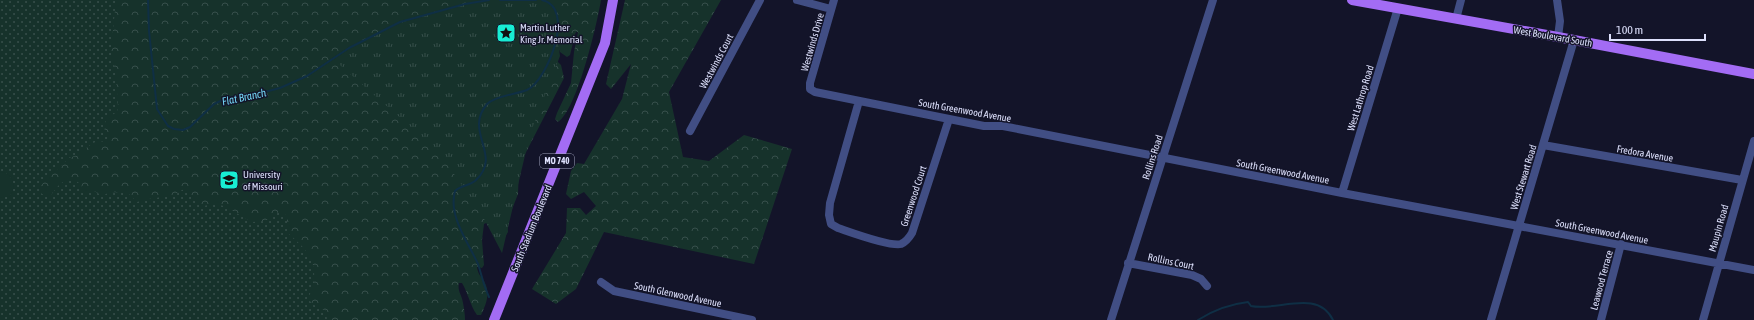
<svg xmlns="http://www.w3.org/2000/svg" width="1754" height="320" viewBox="0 0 1754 320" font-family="'Asap Condensed',sans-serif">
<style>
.grass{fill:url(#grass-dots)}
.forest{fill:url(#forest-crowns)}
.park{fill:url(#park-tufts)}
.pitch{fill:#16322b}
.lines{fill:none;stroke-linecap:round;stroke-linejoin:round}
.stream{stroke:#0f2f45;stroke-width:2}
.minor{stroke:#414e84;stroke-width:8}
.major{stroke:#a36cf4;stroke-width:10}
.labels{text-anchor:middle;stroke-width:3;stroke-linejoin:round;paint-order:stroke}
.shield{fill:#131429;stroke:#a0a3bd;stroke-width:1}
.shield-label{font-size:9px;font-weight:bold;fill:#dde0fc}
.poi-label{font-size:10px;fill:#dde0fc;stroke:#131429;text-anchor:start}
.street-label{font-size:10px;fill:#dde0fc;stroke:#131429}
.water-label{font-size:11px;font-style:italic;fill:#73d5f4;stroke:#131429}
</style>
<defs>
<pattern id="grass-dots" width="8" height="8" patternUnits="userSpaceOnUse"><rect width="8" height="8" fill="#16322b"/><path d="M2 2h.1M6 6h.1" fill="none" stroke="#374f4b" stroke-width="1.8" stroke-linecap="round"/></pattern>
<pattern id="forest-crowns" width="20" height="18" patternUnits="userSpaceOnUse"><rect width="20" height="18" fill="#16322b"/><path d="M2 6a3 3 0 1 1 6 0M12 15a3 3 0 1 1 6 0" fill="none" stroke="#374f4b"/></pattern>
<pattern id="park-tufts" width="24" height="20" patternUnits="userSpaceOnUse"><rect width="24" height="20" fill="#16322b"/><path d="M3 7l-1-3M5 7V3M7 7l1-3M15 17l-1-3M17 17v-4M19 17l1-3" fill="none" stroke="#374f4b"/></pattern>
</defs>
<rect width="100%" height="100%" fill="#131429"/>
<path class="grass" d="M0 0H128L245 190 302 223 354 320H0Z"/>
<path class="forest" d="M116 0H601C597 24 577 110 558 122L555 119 557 113 571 83 574 52 578 32H576L575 34 570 55 567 57 560 52 558 47 554 58 561 65 564 78 519 166 518 194 507 222 508 232 505 237 488 222 484 224 482 240 484 265 482 268 477 267C478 274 480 275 484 281 491 293 486 304 481 315H477C470 305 468 293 462 283H459C457 291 462 295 463 303 464 308 465 314 465 320H327L326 311C321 308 313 306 310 301 308 295 312 290 313 285 318 261 306 249 289 234L287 230V216L283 213 279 212 265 221 252 222 224 206 214 204 203 206 197 204 186 189C179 190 177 194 172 195 160 198 149 198 137 202L128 193 110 192 102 196C96 191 92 190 86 193L78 182C62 179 61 182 51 195 45 195 42 196 39 190L43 183 69 158 77 155 93 143 98 141 107 142 110 138 109 135 105 133C103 120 107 118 117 112L118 107 116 77 111 50Z
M625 0H721L669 92 683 157 709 161 744 135 792 149 754 264 604 232 576 289 556 304 532 289 566 233 567 208H580L586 215 596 206 584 192 571 199 566 194 571 171 577 163 584 164 622 99 631 64 611 89 606 84Z"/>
<path class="park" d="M489 0 546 1 553 5 557 13 558 28 557 36 560 56 530 134 502 253 479 209 437 150 333 59C380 26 433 9 489 0Z"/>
<path class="pitch" d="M4 172C14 176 16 187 10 196L0 198V173Z"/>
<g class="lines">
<path class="stream" d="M148 0 149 31 157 109 168 126 174 129 183 130 190 127 214 104 229 97 249 96 280 88 307 76 349 48 400 22 465 4 489 0
M500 0H536
M489 297C483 284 482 276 478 264 468 242 448 216 455 191 461 185 470 186 476 180 503 155 463 132 487 104 495 96 517 94 527 90 548 80 576 7 542 0
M1198 320C1212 311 1231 304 1248 302L1251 306C1277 312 1317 288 1333 320"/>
<path class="minor" d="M797 0 831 9
M834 0 810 83V89L815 92 984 126H1003L1342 193 1754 270
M1557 0 1560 21 1558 37
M1456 19 1461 0
M859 101 830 203 829 215 831 224 838 228C850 232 890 247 901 244 906 242 909 238 912 233L949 119
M690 131 760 0
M1543 145 1742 180
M1342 193 1398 8
M1128 263 1192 275 1201 279 1207 286
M601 282 614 291 752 320
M1111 320 1213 0
M1491 320 1574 40
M1601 320 1621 244
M1703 320 1754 141"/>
<path class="major" d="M1352 0 1558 37 1754 74
M494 320 605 43 613 0"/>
</g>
<defs>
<symbol id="sight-square" viewBox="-11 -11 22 22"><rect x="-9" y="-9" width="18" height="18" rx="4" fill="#18edd3" stroke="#131429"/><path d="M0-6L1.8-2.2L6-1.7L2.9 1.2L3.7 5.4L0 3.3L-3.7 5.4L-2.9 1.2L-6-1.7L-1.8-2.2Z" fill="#111"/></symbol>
<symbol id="university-square" viewBox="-11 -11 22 22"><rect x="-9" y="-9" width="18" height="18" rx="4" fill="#18edd3" stroke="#131429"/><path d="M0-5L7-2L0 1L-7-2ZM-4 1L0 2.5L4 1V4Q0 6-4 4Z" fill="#111"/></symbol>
</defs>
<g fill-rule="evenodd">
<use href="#sight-square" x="495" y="22" width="22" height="22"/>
<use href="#university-square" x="218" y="169" width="22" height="22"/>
</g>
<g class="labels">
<rect class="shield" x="540" y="154" width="34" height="14" rx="3"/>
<g class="shield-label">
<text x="557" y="164">MO 740</text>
</g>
<g class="poi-label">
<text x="520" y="31">Martin Luther<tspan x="520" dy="12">King Jr. Memorial</tspan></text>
<text x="243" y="178">University<tspan x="243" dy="12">of Missouri</tspan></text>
</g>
<g class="street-label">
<text transform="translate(1553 36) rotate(10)" y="4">West Boulevard South</text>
<text transform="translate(812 42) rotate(-74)" y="4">Westwinds Drive</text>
<text transform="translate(716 61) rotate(-62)" y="4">Westwinds Court</text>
<text transform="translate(1360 98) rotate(-73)" y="4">West Lathrop Road</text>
<text transform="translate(965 110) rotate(10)" y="4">South Greenwood Avenue</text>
<text transform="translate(1645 153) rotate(10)" y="4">Fredora Avenue</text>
<text transform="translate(1152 157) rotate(-72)" y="4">Rollins Road</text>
<text transform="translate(1283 171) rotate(11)" y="4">South Greenwood Avenue</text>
<text transform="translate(1523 177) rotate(-73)" y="4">West Stewart Road</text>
<text transform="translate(913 196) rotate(-72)" y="4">Greenwood Court</text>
<text transform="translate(531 228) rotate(-68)" y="4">South Stadium Boulevard</text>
<text transform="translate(1718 228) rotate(-74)" y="4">Maupin Road</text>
<text transform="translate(1602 231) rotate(11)" y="4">South Greenwood Avenue</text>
<text transform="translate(1171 261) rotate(12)" y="4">Rollins Court</text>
<text transform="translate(1601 280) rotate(-75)" y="4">Leawood Terrace</text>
<text transform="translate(678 294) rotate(12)" y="4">South Glenwood Avenue</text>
</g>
<g class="water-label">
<text transform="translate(244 97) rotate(-12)" y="4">Flat Branch</text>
</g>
</g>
<path d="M1610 34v6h95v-6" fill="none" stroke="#dde0fc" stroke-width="2"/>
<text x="1616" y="34" font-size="12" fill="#dde0fc" stroke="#131429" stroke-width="3" paint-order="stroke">100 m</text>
</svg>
